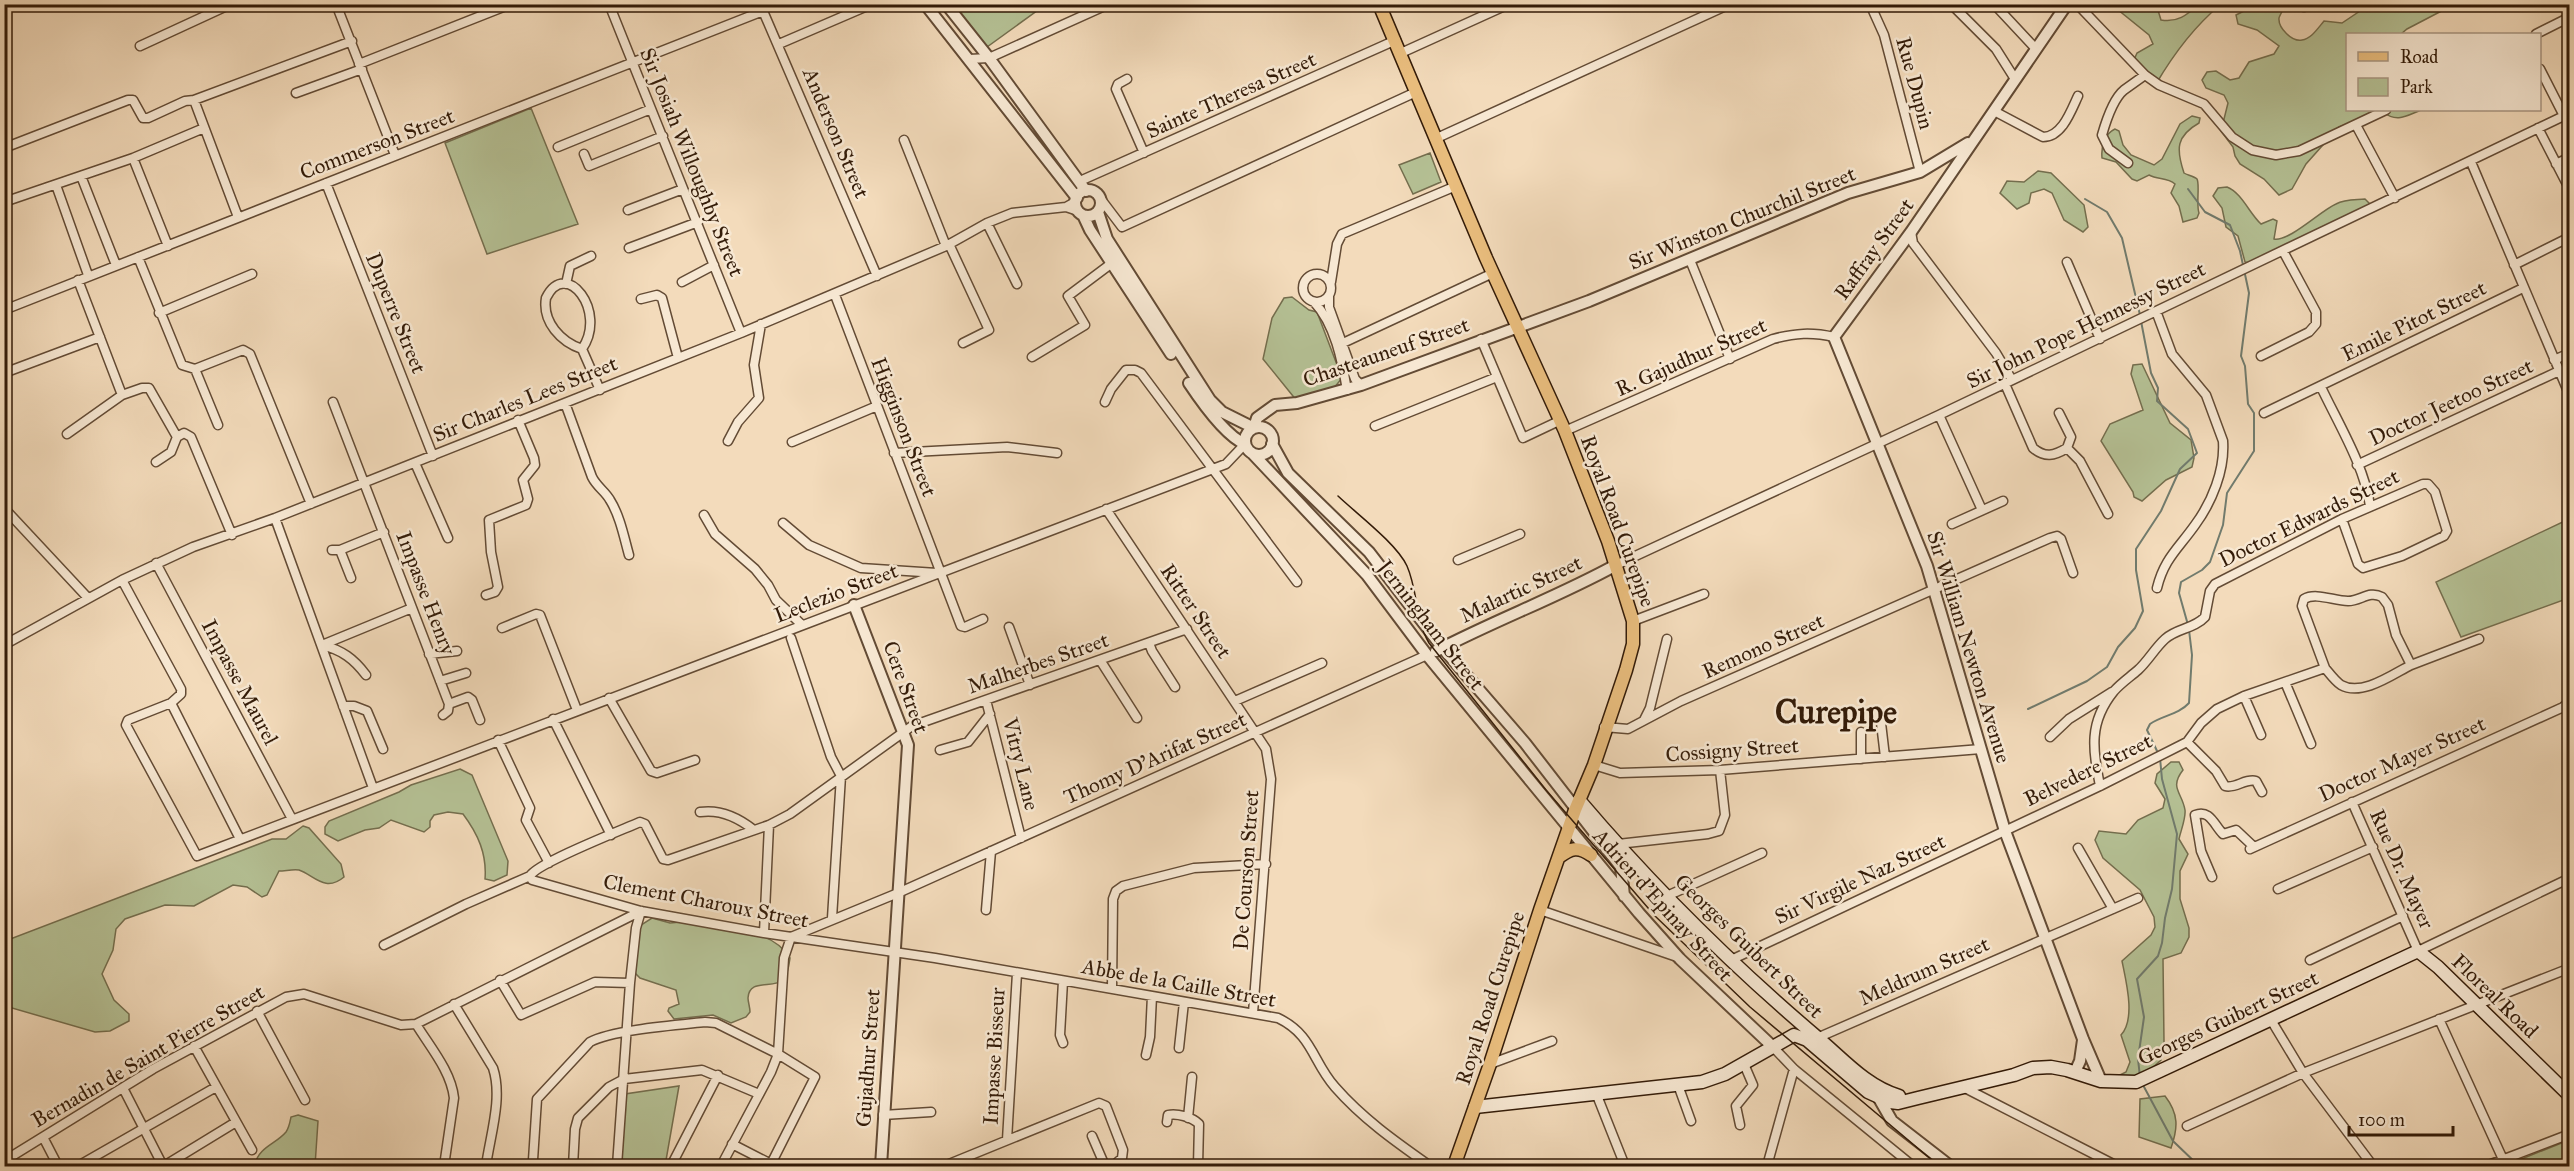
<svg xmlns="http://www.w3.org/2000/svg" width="2574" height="1171" viewBox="0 0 2574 1171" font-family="'IM FELL Great Primer',serif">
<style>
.green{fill:#b5c195;stroke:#746e4e;stroke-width:1.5}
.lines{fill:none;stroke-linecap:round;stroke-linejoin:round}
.stream{stroke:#717b6d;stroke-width:2}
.minor-casing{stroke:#634b35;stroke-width:11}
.tertiary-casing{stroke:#634b35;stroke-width:14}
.secondary-casing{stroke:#331b08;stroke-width:15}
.primary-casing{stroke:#331b08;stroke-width:15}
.minor{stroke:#f7e8d3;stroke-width:8}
.tertiary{stroke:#f7e8d3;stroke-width:10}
.secondary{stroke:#f7e8d3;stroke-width:12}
.primary{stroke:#eabe7e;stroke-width:12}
.tram{stroke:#331b08;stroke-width:1.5}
.labels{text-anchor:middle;stroke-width:5;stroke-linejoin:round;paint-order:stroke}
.street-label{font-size:21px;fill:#331b08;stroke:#f7e8d3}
.town-label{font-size:33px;font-weight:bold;fill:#331b08;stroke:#f7e8d3}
</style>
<rect width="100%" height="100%" fill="#f3dbbb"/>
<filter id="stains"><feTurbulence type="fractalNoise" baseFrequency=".00333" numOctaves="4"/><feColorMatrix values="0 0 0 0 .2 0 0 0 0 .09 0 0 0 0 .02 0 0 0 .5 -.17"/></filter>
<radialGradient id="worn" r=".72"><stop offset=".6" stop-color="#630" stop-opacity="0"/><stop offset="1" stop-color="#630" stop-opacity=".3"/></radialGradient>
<path class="green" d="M954 5H1045L987 47Z
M2112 5H2154L2157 7 2161 20C2177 23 2187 15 2198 5H2220C2195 26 2173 55 2156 84L2133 62 2137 53 2153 44 2149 35Z
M2256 5H2278L2283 9C2283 10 2279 17 2279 18 2278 28 2292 42 2302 40 2311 39 2318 28 2324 21L2342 23 2369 5H2453L2407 29 2401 34H2348V110H2421C2406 116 2397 123 2383 112L2339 127 2306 164 2292 189 2279 195 2264 179 2240 164 2235 156 2233 147 2221 131 2228 103 2224 95 2206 88 2202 80 2207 72 2216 71 2230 80 2239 78 2249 62 2274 54 2279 46 2257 30 2238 24 2236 15Z
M531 108 578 224 487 254 445 143Z
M2192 116 2200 118 2199 123C2176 136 2176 149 2184 173 2187 175 2194 176 2197 179 2200 184 2196 205 2199 213L2197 218 2183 222 2179 206 2171 193 2175 184C2167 177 2158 180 2149 175L2137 181 2132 179 2116 162 2102 158C2101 147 2104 134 2115 129L2119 131 2123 145 2131 155 2154 165 2162 159 2180 124Z
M1430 153 1441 182 1413 194 1399 165Z
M2038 171 2051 173 2084 205 2088 227 2083 232 2064 220 2052 193 2044 189 2031 193 2029 203 2017 209 2000 193 2007 181 2024 182Z
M2227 187C2242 193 2249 213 2261 224L2273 219 2277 221 2274 239C2289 242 2320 211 2336 204 2345 199 2355 200 2365 199L2371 205 2249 263 2245 262 2238 236 2226 227 2222 208 2213 196 2218 188Z
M1292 297 1309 310 1317 312 1342 378 1334 388 1297 401 1263 359 1272 318 1284 298Z
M2142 364 2170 423 2191 440 2194 458 2192 467 2166 480 2142 501 2134 497 2133 492 2101 441 2110 424 2143 410 2131 374 2133 365Z
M2569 519V598L2461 637 2436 582Z
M2171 762H2179L2183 770C2169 788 2182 792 2185 810 2186 818 2181 830 2179 839L2188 854 2180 871V899L2189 928V937L2181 953 2163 959 2164 1042 2161 1060 2139 1080 2121 1081 2120 1075 2126 1072 2130 1062 2121 1035C2136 1019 2126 981 2122 961L2151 935 2155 927 2154 917 2140 890 2103 858 2095 840 2099 831 2126 834 2138 820 2163 808 2165 799 2155 783 2157 774Z
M460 769 472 775 508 861 507 875 494 881 485 879C487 854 478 834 463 814L448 812 434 815 430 821V827L424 832 391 820 379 828 365 830 338 841 325 834V827L329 821 399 792 411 785Z
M303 826 309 828 341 864 344 877C325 893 314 875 299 870 293 869 285 871 279 871L267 895 262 897 247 887 233 885 194 906 165 905 125 919 116 929 113 950 102 974 114 1000 129 1014V1021L110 1031 95 1032 5 1006V941L272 839H286Z
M652 918 670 923 681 922C715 927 770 925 790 958 789 965 788 975 783 980 773 989 749 978 748 998 748 1002 750 1007 750 1012L746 1017 731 1023 713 1015 674 1019 668 1011 669 1008 679 1004 676 990 640 978 635 973 637 931 641 925Z
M679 1086 665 1166H619L625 1094Z
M2165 1096C2179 1114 2178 1128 2171 1148L2139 1137 2140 1099Z
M298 1115 318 1121 315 1166H250L255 1164C259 1147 276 1144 286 1132 289 1128 290 1122 291 1117Z
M2569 1140V1166H2515L2514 1162Z"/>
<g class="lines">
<path class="stream" d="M2085 199 2107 212 2122 238 2140 315
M2188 625 2179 593 2181 582 2202 570 2210 562 2223 525 2227 493 2254 451V413L2248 404 2245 366 2241 356 2249 293 2240 251 2230 225 2205 212 2188 189
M2028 709 2087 681 2107 667 2118 647 2135 628 2143 611 2136 570V549L2161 511 2180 469 2197 453 2188 429 2157 401 2158 388 2151 373 2141 321
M2158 753 2147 730 2150 724C2163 715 2178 715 2189 703L2192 655 2189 630
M2140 1077 2138 1059 2144 1017 2137 979 2158 956 2162 943 2165 918 2172 889 2177 834 2162 779 2160 758
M2143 1085 2173 1141 2199 1166"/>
<defs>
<path id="minor" d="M336 4 395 155
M609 4 741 333
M760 4 877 276
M1870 4 1884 35 1920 172
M1951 4 1996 49 2015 79
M1994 4 2036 49
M2077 4 2145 75 2159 85 2204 104 2232 137 2252 150 2276 155 2299 151 2386 110
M2304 7 2307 4
M2536 34 2570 17
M779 44 872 4
M140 46 231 4
M1401 53 1509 4
M969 59 989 58 1109 4
M359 64 511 4
M2540 69 2564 116
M1127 79 1118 84 1116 89 1144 153
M296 93 362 69
M194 100 238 217
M1994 111 2043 137C2062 137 2071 111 2078 96
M2356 125 2395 198
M2538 128 2570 190
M1437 138 1730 4
M904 140 946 246
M558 147 651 109
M4 148 128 100H133L143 118H148L185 101 194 100 352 41
M584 154 589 166 663 136
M133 158 168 246
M2471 162 2570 396
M2128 163 2109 149 2102 135C2106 121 2113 99 2124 90 2131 85 2138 80 2145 75
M2556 164 2570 157
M81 176 116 265
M1080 181 1396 40
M326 183 433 456
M56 185 88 275
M1100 198 1122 227 1416 92
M4 202 133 158 204 128
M1066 207 1078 211
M628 210 683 189
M987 223 1017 284
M1911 232 1913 243 1996 353 2012 380
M949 244 989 330 963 343
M629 248 698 222
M138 257 182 365 195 369 243 350 250 354 311 504
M1690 260 1730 359
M2067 262 2100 339
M2514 265 2570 237
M1303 288a14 14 0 1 1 28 0a14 14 0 1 1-28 0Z
M682 282 714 265
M1331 282 1337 244 1342 234 1456 186
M566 284 570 266 591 256
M835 295 961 626 965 627 983 619
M1329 296V307L1355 379 1361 385
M641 299 657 295 662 298 678 358
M1314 302C1335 324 1342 361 1347 390
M4 310 763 11
M2156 311 2172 354 2206 395 2223 441C2225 470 2212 502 2195 525 2178 549 2164 559 2157 588
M159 313 252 274
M1481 339 1523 438 1561 420
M1343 343 1493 273
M582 349C608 312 566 257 546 298 542 322 561 342 582 349L600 390
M2261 356 2309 332 2316 324V312L2283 251
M1032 357 1085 325 1068 296 1112 263
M2554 360 2570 353
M195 369 218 425
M4 373 100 337
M2005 384 2033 448C2045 458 2054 456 2067 448L2080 461 2108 514
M2321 387C2338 423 2365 467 2370 506
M122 395 142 388H149L177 437
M333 402 449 704 448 711 443 715
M1105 402 1111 389 1126 370H1135L1141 373 1297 582
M565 403 592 477C597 487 605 491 610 500 620 516 624 537 629 555
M2059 413 2071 437 2067 448
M2264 413 2523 288
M1939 415 1982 510
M1375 426 1497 377
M1565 431 1773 339C1795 333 1812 332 1834 337
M67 434 122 395 78 280
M177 437 184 433 191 437 232 535
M728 441 738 422 759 398 754 365 761 324
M792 442 877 406
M894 453 1007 447 1057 453
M156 462 171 452 177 437
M415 463 448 538
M2357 465 2559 371
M4 508 88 598
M1106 509 1266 749 1271 779 1253 1013
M704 515 715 534 755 569 768 585 776 600 802 625
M275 518 373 788
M783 523 809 545 861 568 937 573
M1952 524 2003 501
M332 550H340L384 532
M340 550 351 578
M1458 560 1520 534
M156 563 292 819
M1616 565 1939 415 2570 113
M122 580 181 689V694L171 703 128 720 126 725 197 856 1226 464 1245 444
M486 595 495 592 498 587 491 552 489 520 526 505 528 499 523 480 535 465 534 458 518 420
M1633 621 1704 594
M1009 627 1030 685
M502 628 536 614 540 615 577 710
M791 638 831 757 841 776 832 918
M1149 643 1152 651 1175 687
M4 645 122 580 193 547 275 518 741 333 946 246 987 223 1012 213 1066 207 1075 202
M322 645 412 608
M322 645C342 650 354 659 366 675
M429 654 457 651
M1100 660 1137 718
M2411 665 2479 639
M440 681 466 673
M2285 682 2311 744
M2244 696 2261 735
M609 698 651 771 657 773 695 760
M986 700 1021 838
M1235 701 1322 663
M171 703 240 839
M449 704 468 697 472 700 480 720
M343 706H354L367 711 383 749
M2564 706 2570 717
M553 719 611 835
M1644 720 1650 708 1667 639
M1881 723 1885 757
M1604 727 1628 729 1681 701 2050 538 2057 536 2061 539 2073 573
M1861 732V759
M2050 737 2069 719 2112 692
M498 740 530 808 526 820 549 863
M2187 742 2216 771 2225 786C2236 789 2245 778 2256 781L2262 792
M940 750 968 742 990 714
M1594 765 1620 773 1720 770 1981 749
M2100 786C2093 749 2088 723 2114 691 2121 683 2130 677 2138 670 2148 661 2155 648 2165 639 2177 628 2194 629 2205 617L2210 591 2215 584 2342 519 2423 484H2428L2435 492 2447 531 2444 536 2402 556 2363 568 2358 564 2342 519
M2352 802 2418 951 2570 878
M700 812C720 809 739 818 754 830
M1618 844 1708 834 1719 831 1725 815 1720 770
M2078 848 2113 909
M2250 849 2570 704
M530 876 532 880 641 911 764 933 935 958 1278 1018C1313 1035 1312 1061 1335 1087 1363 1119 1396 1142 1430 1166
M2212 877 2201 851 2195 815C2210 809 2214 825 2223 834L2236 830 2254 847
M2278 889 2373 847
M1667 896 1762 853
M986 910 991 851
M1540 910 1680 958
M764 933 769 825
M384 945 466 904 530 876C537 863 622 830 640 822L645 824 663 859 668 860 769 825 790 814 912 726 1187 629
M1731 960 2100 786 2187 742 2201 723 2217 709 2244 696 2325 668C2330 674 2335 681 2341 685 2362 697 2393 674 2411 665L2396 635 2388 605 2382 597C2369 590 2361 601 2348 601 2334 601 2316 592 2304 599L2302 606 2325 668
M2310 960 2403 916
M500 980 521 1015 595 982 630 983
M1063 981 1060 1035 1063 1043
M1112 989 1113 899 1116 891 1123 886 1194 868 1266 864
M454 1004 493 1068C503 1098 490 1136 486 1166
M257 1011 305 1100
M2439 1019 2506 1166
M2271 1020 2303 1073 2373 1166
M416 1024C430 1047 451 1071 454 1098L444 1166
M1817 1038 2138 898
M194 1046 252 1150
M1772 1046 1794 1069 1913 1166
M1179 1048 1184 1002
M1146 1055 1150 1037 1152 996
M1490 1064 1552 1041
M1678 1085 1691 1121
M1963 1087 2117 1166
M123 1088 163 1166
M1596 1093 1625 1166
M883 1115 931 1112
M1188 1118 1192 1077
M1167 1122 1168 1115C1177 1113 1192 1117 1199 1124L1198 1166
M1740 1125 1736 1106 1753 1085 1744 1064
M2187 1126 2303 1073 2570 968
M1092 1136 1105 1166
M43 1137 58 1166
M1007 1140 1017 973
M732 1144 775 1166
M533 1160 537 1099 590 1042C612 1030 677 1025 705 1022L716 1023 778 1054 815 1077 770 1166
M4 1161 153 1069 286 997 304 994 401 1025 416 1024 641 911
M78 1166 216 1087
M164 1166 236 1122
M573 1166 575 1129 578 1118 609 1087 624 1079 702 1070 759 1094
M617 1166 630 983 636 928 641 911
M671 1166 718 1075
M721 1166 771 1072 778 1054 784 958 791 937 898 893 1427 655
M944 1166 1099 1103 1106 1106 1123 1150 1122 1158 1113 1166
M1767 1166 1794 1069
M2486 1166 2570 1134"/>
<path id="tertiary" d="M925 4 1077 198
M946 4 989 58 1086 191
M2067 4 1911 232 1834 337 1927 566 2005 831 2083 1039 2101 1081
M1075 203a13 13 0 1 1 26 0a13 13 0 1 1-26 0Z
M1098 212 1107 239 1210 400 1222 412 1254 428 1257 418 1275 405 1297 403 1361 385 1589 301 1848 193 1920 172 1968 143
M1083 215 1090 230 1171 354
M1189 383C1201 401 1226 436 1245 444
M1245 441a14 14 0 1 1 28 0a14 14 0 1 1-28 0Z
M1272 444 1288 473 1369 552 1442 647 1525 743 1621 867 1624 896
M1253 454 1367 575 1427 655 1639 913 1680 959 1772 1046
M854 605 908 745 881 1166
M1436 651C1495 620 1558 597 1616 565
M2075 1072 2080 1061 2083 1040
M1877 1095 1892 1121 1950 1166"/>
<path id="secondary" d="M1579 800C1652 886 1733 966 1818 1038 1844 1060 1866 1086 1899 1096
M1475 1107 1702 1082 1725 1074 1794 1035 1807 1040 1868 1092 1890 1102 1898 1103 1918 1098 2014 1075 2033 1068 2051 1067 2067 1070 2101 1081 2136 1082 2418 951 2438 967 2570 1096"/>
<path id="primary" d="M1379 4 1486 258 1565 431 1608 541 1633 621V644L1626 670 1594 765 1575 810 1540 910 1490 1064 1454 1166
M1559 857C1571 848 1578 846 1591 855"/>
</defs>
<use href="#minor" class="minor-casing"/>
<use href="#tertiary" class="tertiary-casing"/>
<use href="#secondary" class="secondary-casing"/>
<use href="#primary" class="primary-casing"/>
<use href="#minor" class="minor"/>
<use href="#tertiary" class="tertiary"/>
<use href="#secondary" class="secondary"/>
<use href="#primary" class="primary"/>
<path class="tram" d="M1338 496C1357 514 1397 544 1407 566 1418 591 1415 619 1429 643L1546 790 1655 916 1750 1007 1939 1166"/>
</g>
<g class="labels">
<g class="street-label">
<text transform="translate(1915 83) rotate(75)" y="7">Rue Dupin</text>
<text transform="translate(1231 95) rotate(-24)" y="7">Sainte Theresa Street</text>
<text transform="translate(836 133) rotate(67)" y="7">Anderson Street</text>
<text transform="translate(377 144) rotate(-21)" y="7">Commerson Street</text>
<text transform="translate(692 162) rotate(68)" y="7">Sir Josiah Willoughby Street</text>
<text transform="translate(1742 218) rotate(-22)" y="7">Sir Winston Churchil Street</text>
<text transform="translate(1874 249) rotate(-54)" y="7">Raffray Street</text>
<text transform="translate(396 313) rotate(68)" y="7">Duperre Street</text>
<text transform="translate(2414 321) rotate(-26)" y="7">Emile Pitot Street</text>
<text transform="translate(2086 325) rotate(-26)" y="7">Sir John Pope Hennessy Street</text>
<text transform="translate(1386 352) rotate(-19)" y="7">Chasteauneuf Street</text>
<text transform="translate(1691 357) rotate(-24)" y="7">R. Gajudhur Street</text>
<text transform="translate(525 399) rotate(-22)" y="7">Sir Charles Lees Street</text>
<text transform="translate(2451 402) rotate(-25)" y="7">Doctor Jeetoo Street</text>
<text transform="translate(904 427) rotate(69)" y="7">Higginson Street</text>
<text transform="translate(2309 518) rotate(-26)" y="7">Doctor Edwards Street</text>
<text transform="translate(1618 521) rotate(70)" y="7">Royal Road Curepipe</text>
<text transform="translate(1521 589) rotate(-25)" y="7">Malartic Street</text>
<text transform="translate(426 593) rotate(69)" y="7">Impasse Henry</text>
<text transform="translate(836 593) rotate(-21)" y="7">Leclezio Street</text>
<text transform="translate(1196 611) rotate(56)" y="7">Ritter Street</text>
<text transform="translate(1431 625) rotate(52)" y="7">Jerningham Street</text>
<text transform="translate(1763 646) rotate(-24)" y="7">Remono Street</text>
<text transform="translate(1969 647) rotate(73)" y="7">Sir William Newton Avenue</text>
<text transform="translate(1038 663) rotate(-19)" y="7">Malherbes Street</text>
<text transform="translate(240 682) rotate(62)" y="7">Impasse Maurel</text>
<text transform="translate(906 687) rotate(70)" y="7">Cere Street</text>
<text transform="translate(1732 750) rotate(-4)" y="7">Cossigny Street</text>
<text transform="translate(1155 758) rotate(-24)" y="7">Thomy D'Arifat Street</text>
<text transform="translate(2402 759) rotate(-24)" y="7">Doctor Mayer Street</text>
<text transform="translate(1021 764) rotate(76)" y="7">Vitry Lane</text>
<text transform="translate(2088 770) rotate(-26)" y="7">Belvedere Street</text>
<text transform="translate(2402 869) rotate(66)" y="7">Rue Dr. Mayer</text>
<text transform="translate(1246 870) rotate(-86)" y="7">De Courson Street</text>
<text transform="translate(1860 879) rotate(-25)" y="7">Sir Virgile Naz Street</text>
<text transform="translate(706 901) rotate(11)" y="7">Clement Charoux Street</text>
<text transform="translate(1663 905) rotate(48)" y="7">Adrien d'Epinay Street</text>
<text transform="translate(1749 946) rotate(44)" y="7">Georges Guibert Street</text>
<text transform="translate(1924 971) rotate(-24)" y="7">Meldrum Street</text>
<text transform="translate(1179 983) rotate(10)" y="7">Abbe de la Caille Street</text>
<text transform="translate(2495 996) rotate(44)" y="7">Floreal Road</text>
<text transform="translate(1490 998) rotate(-72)" y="7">Royal Road Curepipe</text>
<text transform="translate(2228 1018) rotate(-25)" y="7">Georges Guibert Street</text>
<text transform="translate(148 1056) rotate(-30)" y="7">Bernadin de Saint Pierre Street</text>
<text transform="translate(994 1056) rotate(-87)" y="7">Impasse Bisseur</text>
<text transform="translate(868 1058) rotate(-86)" y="7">Gujadhur Street</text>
</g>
<g class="town-label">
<text x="1836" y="723">Curepipe</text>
</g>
</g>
<rect width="2574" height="1171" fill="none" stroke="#f3dbbb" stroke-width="24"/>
<rect x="6" y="6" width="2562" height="1159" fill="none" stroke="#331b08" stroke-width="3"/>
<rect x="12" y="12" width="2550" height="1147" fill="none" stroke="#331b08" stroke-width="1.5"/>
<rect x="2346" y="33" width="195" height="78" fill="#f7e8d3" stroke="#a99682" stroke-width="1.5"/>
<rect x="2358" y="52" width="30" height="9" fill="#eabe7e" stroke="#a99682" stroke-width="1.5"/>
<text x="2400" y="63" font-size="18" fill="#331b08">Road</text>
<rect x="2358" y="78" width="30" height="18" fill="#b5c195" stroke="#a99682" stroke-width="1.5"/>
<text x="2400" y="93" font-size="18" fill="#331b08">Park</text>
<path d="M2349 1126v9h104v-9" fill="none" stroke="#331b08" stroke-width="3"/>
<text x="2358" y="1126" font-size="18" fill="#331b08" stroke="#f7e8d3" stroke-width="4.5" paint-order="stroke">100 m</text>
<rect width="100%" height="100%" filter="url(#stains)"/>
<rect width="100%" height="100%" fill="url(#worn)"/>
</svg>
